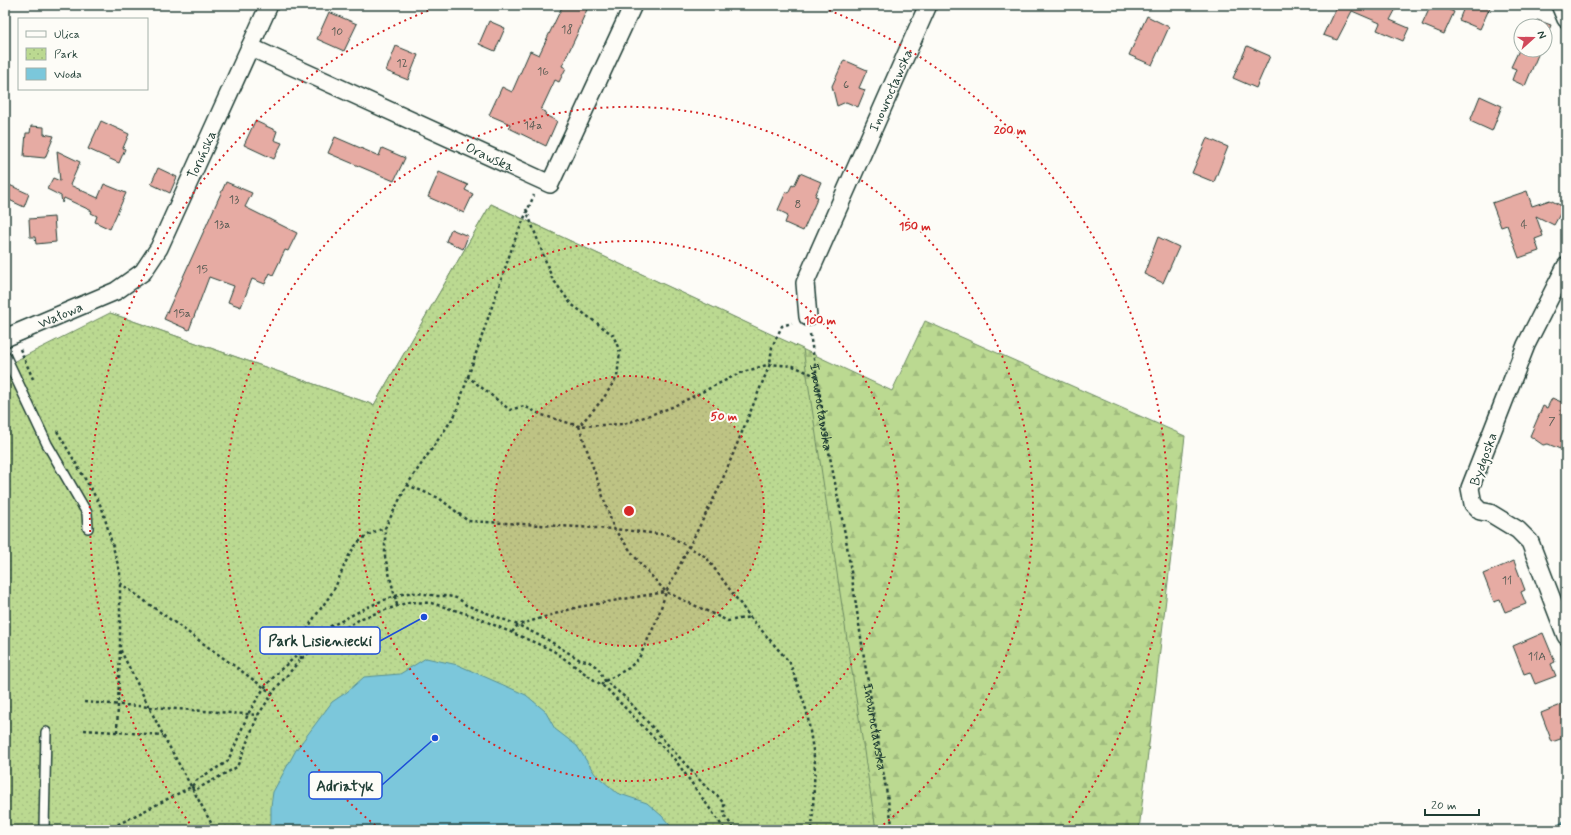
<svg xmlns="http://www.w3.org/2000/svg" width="1571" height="835" viewBox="0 0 1571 835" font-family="Mynerve,sans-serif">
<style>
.forest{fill:url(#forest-firs);stroke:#6d8b62}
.park{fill:url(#park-dots);stroke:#6d8b62}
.water{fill:#7bc7db;stroke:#569098}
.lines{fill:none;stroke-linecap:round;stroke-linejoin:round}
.stream{stroke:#569098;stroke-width:5.5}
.building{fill:#e6aba3;stroke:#1f3d34}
.service-casing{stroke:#1f3d34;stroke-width:12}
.minor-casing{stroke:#1f3d34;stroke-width:20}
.path{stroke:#1f3d34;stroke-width:2.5;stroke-dasharray:3 3;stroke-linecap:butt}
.service{stroke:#fdfcf7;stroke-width:9}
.minor{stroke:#fdfcf7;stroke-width:17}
.ring{fill:none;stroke:#d62828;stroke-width:2;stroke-dasharray:2 4}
.labels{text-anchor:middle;stroke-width:4;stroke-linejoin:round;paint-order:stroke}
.number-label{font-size:12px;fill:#515850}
.street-label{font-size:14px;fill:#1f3d34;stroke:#fdfcf7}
.centre{fill:#d62828;stroke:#fdfcf7;stroke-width:2}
.ring-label{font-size:12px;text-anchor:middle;font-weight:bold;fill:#d62828;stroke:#fdfcf7;stroke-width:4;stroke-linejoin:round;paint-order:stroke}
.leader{fill:none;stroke:#1d4ed8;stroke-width:1.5}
.callout-dot{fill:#1d4ed8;stroke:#fdfcf7;stroke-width:1.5}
.callout{fill:#fdfcf7;stroke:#1d4ed8;stroke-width:1.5}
.callout-label{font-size:15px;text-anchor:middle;font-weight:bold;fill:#1f3d34}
</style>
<defs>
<pattern id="forest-firs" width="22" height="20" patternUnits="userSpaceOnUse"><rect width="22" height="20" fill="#bbd991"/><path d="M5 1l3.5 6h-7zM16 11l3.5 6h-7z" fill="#a0bb7e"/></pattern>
<pattern id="park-dots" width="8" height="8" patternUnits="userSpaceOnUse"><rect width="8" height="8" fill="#bbd991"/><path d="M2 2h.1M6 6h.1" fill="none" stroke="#a0bb7e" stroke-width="1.8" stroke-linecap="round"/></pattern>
</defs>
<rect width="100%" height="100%" fill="#fdfcf7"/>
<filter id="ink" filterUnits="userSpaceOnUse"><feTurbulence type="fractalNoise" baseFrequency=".025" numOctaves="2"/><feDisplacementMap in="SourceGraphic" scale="8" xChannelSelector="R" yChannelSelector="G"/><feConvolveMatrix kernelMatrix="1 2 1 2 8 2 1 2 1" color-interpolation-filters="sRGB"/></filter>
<g filter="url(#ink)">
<path class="forest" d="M491 204 892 391 925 321 1185 436 1139 830H674L110 313 374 405Z"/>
<path class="park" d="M491 204 803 349 876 830H5V366L110 313 374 405Z"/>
<path class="water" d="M426 658 458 665 526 695 545 711 555 729 577 746 595 774 617 793 647 803 662 816 674 830H271V806L273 792 296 750 332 702 347 692 364 677 400 674Z"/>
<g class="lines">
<path class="stream" d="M1555 830 1566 822"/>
</g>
<path class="building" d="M563 5H589L581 23 582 24 562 66 566 68 559 82 555 80 541 110 546 112 545 115 557 121 546 146 509 128 510 124 489 115 502 87 512 92 530 51 539 55Z
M1337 5H1398L1390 20 1409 28 1403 41 1377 30 1380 23 1352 11 1337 40 1323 35Z
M1431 5H1438L1454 12 1444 34 1422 25Z
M1465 5H1491L1480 29 1459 20Z
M329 12 357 24 344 51 317 39Z
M1147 16 1169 27 1152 65 1129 55Z
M1537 20 1551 25 1545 40V26H1534Z
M489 21 505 28 495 51 479 44Z
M396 46 418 55 408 80 386 71Z
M1247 46 1270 56 1256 88 1233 78Z
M1519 50H1540L1525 86 1512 80 1516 69 1511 67Z
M844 60 867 70 859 88 865 90 858 107 846 102 837 106 832 86Z
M1480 96 1502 106 1492 131 1470 121Z
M101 121 129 134 123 148 125 149 119 163 88 149Z
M255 121 277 131 274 140 282 143 274 159 244 145Z
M31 126 44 127V134L54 136 45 158 24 156 26 133H30Z
M335 137 379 156 382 148 405 158 394 181 328 153Z
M1207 138 1228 147 1214 182 1192 173Z
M57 151 80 162 70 185 98 198 104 184 126 193 110 229 95 222 97 216 91 213 92 211 64 198 62 203 61 196 47 189 53 178 60 181Z
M158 168 177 177 170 193 151 184Z
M439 172 468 185 465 190 473 194 464 213 428 197Z
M800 173 821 182 815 196 818 197 803 231 785 223 788 215 778 210 786 192 788 193 792 185 794 186Z
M226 182 252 193 245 207 297 233 288 251 285 250 273 275 270 273 265 284 252 279 241 307 228 302 234 286 209 277 189 330 164 319Z
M5 183 29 194 24 207 5 198Z
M1527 191 1532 206 1550 200 1564 207 1554 225 1536 216 1543 236 1535 239 1539 251 1519 258 1507 225 1501 227 1492 203Z
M54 217 56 242 36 244 35 237H30L29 219Z
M451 229 468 236 463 249 446 241Z
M1158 237 1179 247 1163 283 1144 274Z
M1552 398 1566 404V436L1560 449 1548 444 1543 445 1530 436 1543 406 1547 408Z
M1514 561 1525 590 1521 592 1526 604 1505 612 1500 600 1494 602 1483 574Z
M1543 633 1555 662 1551 664 1556 676 1535 684 1530 672 1524 674 1513 646Z
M1566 703V737L1552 742 1541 713Z"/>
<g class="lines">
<defs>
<path id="service" d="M5 355 47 444 87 513 88 528
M44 830 46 732"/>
<g id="minor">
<path d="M1560 5 1566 19"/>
<path id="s2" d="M250 47 550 184 633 5"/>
<path d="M1566 266 1526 345 1470 488 1473 504 1480 511 1490 513 1518 530 1530 542 1566 636"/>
<path id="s3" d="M808 317 805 283 928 5"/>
<path id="s4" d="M5 338 116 291 143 272 159 248 269 5"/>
</g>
</defs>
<use href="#service" class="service-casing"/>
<use href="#minor" class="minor-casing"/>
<g class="path">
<path d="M526 209 552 278 571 304 613 335 620 352 617 377 603 399 579 426 614 529 639 562 666 592 728 621 750 617"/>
<path id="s1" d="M810 334 829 452 846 539 865 664 893 830"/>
<path d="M20 349 33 379"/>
<path d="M467 376 510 410 524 406 542 415 579 426 624 424 670 408 740 373 770 364 793 366 816 376"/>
<path d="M57 431 102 508 120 572V649L163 735 215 830"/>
<path d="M407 485 439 498 468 521 614 529 668 535 706 557 750 617 790 663 807 712 815 763 812 830"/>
<path d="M120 583 273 694"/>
<path d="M397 605 385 557V528L407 485 455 415 514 242 534 195"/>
<path d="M512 632 518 625 578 607 665 592"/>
<path d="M301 659C299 631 320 612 333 591 342 575 346 553 361 540 368 534 376 531 385 528"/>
<path d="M601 685 605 681 629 668 639 658 657 620 666 592 719 488 770 364 772 347 782 326 792 323"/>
<path d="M84 702 258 715"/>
<path d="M84 730 163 735"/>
<path d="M117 732 120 650"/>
<path d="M191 787 197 789 237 767 258 715 277 687 301 659 331 636 362 618 409 602 431 603 471 615 552 650 607 689 676 761 725 830"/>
<path d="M107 830 191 787 198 779 227 762 234 748 248 714 264 688 280 670 319 637C327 625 333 626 343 620 363 609 386 597 408 593 419 592 428 595 439 596 451 596 457 596 466 605L518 625 548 640 580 660 588 661 598 668 605 681 626 698 706 787 717 795 724 804V815L735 830"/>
</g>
<use href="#service" class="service"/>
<use href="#minor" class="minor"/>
</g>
</g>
<circle cx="629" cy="511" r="135" fill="#d62828" fill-opacity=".12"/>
<g class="ring">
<circle cx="629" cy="511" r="135"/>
<circle cx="629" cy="511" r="270"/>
<path d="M380 829A404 404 0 1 1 878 829"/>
<path d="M193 828A539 539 0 0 1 440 6M818 6A539 539 0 0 1 1065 828"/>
</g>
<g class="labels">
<g class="number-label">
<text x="567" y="33">18</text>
<text x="337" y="35">10</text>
<text x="402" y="67">12</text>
<text x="543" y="75">16</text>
<text x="846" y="88">6</text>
<text x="533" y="129">14a</text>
<text x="234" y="203">13</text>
<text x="798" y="208">8</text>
<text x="222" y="228">13a</text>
<text x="1524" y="228">4</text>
<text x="202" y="273">15</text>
<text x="182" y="317">15a</text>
<text x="1552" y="425">7</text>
<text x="1507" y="584">11</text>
<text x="1537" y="660">11A</text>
</g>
<g class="street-label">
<text dy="5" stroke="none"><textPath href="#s3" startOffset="245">Inowrocławska</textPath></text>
<text dy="5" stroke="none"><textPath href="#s4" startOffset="285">Toruńska</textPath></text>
<text dy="5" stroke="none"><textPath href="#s2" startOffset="264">Orawska</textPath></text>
<text dy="5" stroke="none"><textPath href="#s4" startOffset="60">Wałowa</textPath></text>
<text dy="5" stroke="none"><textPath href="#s1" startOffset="74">Inowrocławska</textPath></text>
<text transform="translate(1483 459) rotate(-70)" y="5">Bydgoska</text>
<text dy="5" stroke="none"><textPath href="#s1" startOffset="398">Inowrocławska</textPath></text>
</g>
</g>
<circle cx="629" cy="511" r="6" class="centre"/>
<g class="ring-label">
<text x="1010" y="134">200 m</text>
<text x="915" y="230">150 m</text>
<text x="820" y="324">100 m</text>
<text x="724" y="420">50 m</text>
</g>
<path class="leader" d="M424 617L380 641M435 738L382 785"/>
<g class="callout-dot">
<circle cx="424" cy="617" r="4"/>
<circle cx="435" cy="738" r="4"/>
</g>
<g class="callout">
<rect x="260" y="627" width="120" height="27" rx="4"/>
<rect x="309" y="772" width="73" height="27" rx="4"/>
</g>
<g class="callout-label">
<text x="320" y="646">Park Lisieniecki</text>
<text x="345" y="791">Adriatyk</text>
</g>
<rect width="1571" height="835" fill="none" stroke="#fdfcf7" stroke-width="20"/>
<rect x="10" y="10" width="1551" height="815" fill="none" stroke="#1f3d34" stroke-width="1.5" filter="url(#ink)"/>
<rect x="18" y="18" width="130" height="72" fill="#fdfcf7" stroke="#a4b0a9"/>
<rect x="26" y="31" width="20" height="6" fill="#fdfcf7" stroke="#a4b0a9"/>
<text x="54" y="38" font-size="12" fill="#1f3d34">Ulica</text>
<rect x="26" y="48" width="20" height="12" fill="url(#park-dots)" stroke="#a4b0a9"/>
<text x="54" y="58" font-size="12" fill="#1f3d34">Park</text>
<rect x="26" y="68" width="20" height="12" fill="#7bc7db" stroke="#a4b0a9"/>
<text x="54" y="78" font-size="12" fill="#1f3d34">Woda</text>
<g transform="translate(1533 38) rotate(69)"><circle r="19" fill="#fdfcf7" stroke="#a4b0a9"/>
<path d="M0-3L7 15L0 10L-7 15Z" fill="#d1495b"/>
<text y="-6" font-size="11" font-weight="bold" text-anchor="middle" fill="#1f3d34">N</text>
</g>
<path d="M1425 809v6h54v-6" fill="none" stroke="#1f3d34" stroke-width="2"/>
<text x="1431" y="809" font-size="12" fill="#1f3d34" stroke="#fdfcf7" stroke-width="3" paint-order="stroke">20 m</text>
</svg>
